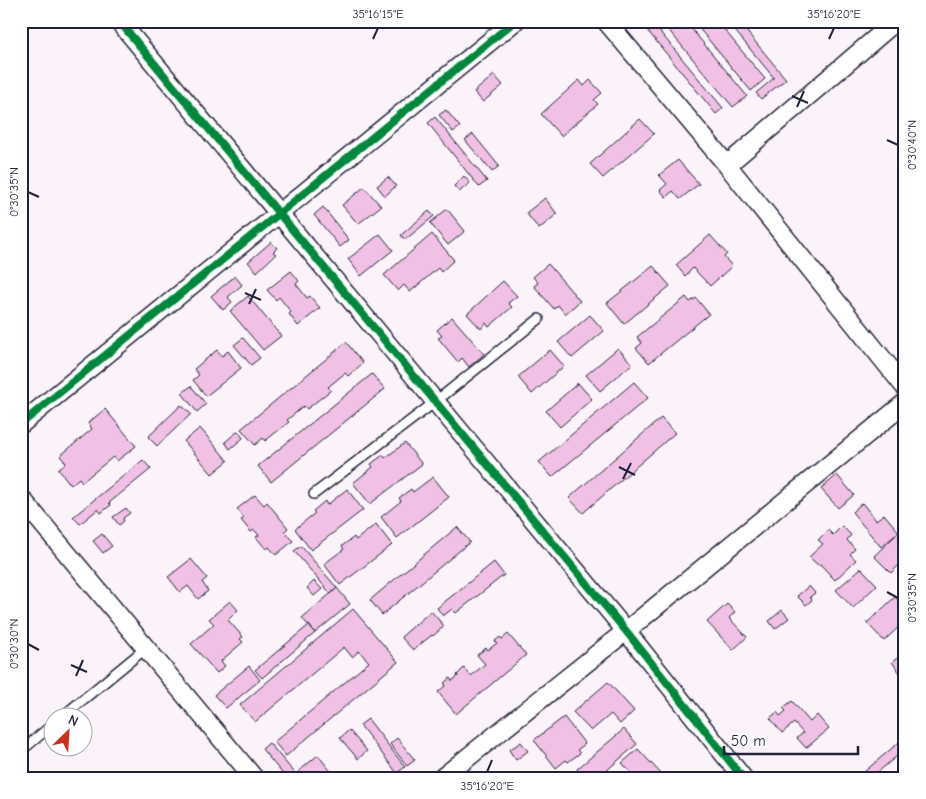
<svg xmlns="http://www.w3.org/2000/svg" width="926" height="799" viewBox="0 0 926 799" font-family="'Comic Neue',sans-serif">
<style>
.building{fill:#f0c1e4;stroke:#22223b}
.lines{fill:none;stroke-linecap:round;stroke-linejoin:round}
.lane-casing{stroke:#22223b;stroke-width:12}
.street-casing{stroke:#22223b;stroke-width:21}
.lane{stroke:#fff;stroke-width:9}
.street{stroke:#fff;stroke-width:18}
.cycleway-casing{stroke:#fff;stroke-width:11}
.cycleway{stroke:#00873e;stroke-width:8}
.ticks{fill:none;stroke:#22223b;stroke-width:2}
.neatline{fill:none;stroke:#22223b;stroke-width:2}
.ticks-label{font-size:12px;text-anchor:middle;fill:#22223b}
</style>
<rect width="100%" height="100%" fill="#fcf3fa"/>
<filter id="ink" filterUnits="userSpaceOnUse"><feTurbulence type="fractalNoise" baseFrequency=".02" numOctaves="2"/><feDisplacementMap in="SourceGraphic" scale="10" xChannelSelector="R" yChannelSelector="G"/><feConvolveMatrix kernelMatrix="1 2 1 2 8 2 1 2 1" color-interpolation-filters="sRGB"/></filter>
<g filter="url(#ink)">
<path class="building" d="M645 21H661L655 26 723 108 716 114 642 24Z
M661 21H685L747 96 733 107Z
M693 21H717L765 79 751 91Z
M727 21H738L786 79 761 99 756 93 774 78Z
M494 75 503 85 483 102 474 92Z
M579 80 584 86 590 80 602 93 594 100 598 104 561 136 541 114Z
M446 110 460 127 453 132 439 115Z
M435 117 487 181 479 187 428 123Z
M640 119 654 134 603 178 590 164Z
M473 134 499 166 492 172 465 140Z
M678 160 699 184 680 199 673 191 666 197 660 190 667 184 659 175Z
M464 176 470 183 459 192 454 186Z
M388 177 396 186 385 196 377 186Z
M364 187 381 206 358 224 342 205Z
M545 198 557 214 539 229 526 213Z
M323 207 349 240 340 247 314 215Z
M447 209 465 231 448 245 430 223Z
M429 211 434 216 405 240 401 235Z
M380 234 393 250 361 276 348 259Z
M432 234 454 260 441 272 438 268 410 292 404 285 398 291 384 275Z
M710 235 727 254 724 257 732 266 710 286 693 268 685 276 676 265Z
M271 242 277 248 273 252 276 254 257 272 248 262Z
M548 264 580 301 565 314 558 305 554 309 534 286 538 283 533 277Z
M653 266 670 286 624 324 607 303Z
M291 271 299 281 296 284 307 298 310 296 320 308 298 326 289 314 291 312 279 297 276 300 267 290Z
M235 276 242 285 228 297 232 302 223 310 211 296Z
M503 281 517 296 508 303 512 307 489 327 486 323 481 329 467 314Z
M248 296 281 336 263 350 230 311Z
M686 297 690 302 696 298 709 314 649 363 636 348 642 343 637 337Z
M590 315 604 331 572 358 558 342Z
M452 317 484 354 469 367 462 358 458 362 438 338 442 336 437 330Z
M243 338 260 358 251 365 234 345Z
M346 342 363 363 348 376 345 373 328 387 331 390 307 409 304 406 287 420 289 422 265 441 263 438 255 445 241 429 331 355Z
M618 348 632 364 600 391 586 375Z
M217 350 222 356 228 351 241 368 206 396 193 380 199 375 194 369Z
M550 350 564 366 532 394 518 377Z
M372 374 385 389 271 482 258 466Z
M634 382 648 398 552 477 539 462Z
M578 383 592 399 560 427 546 411Z
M191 386 206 404 197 412 182 393Z
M181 405 191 414 157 446 148 437Z
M105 409 136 446 117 461 113 457 82 482 79 478 71 485 58 469 66 463 60 456 92 429 88 423Z
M661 418 675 433 583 513 569 498Z
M200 428 228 461 212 474 184 441Z
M238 431 243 438 230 449 225 442Z
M405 443 422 464 370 504 353 483 373 467 371 464 383 455 385 458Z
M143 460 151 469 109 503 111 505 101 513 98 509 80 524 73 517Z
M837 475 854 495 838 508 821 489Z
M433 477 449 497 397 538 381 517 401 501 399 498 411 489 413 492Z
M347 489 363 510 311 550 295 529 315 513 313 511 325 501 327 505Z
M255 495 264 505 267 502 288 528 284 532 293 541 276 555 269 547 266 549 256 537 259 535 254 530 251 532 241 520 244 518 237 509Z
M862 503 876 520 884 514 899 532 881 547 852 512Z
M126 508 130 513 123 518 124 521 119 525 113 517Z
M376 524 392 545 340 585 324 564 344 549 342 546 354 537 356 540Z
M842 526 851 535 847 540 855 549 850 554 856 560 835 580 820 564 818 565 809 557 823 544 818 540 828 530 833 535Z
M457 527 470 542 382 615 370 600Z
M900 531 905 536V559L891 573 874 556Z
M102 534 112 546 103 553 93 541Z
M301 546 337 588 331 594 294 551Z
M191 559 207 578 202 582 208 591 198 599 188 586 180 592 168 577Z
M494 562 504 575 456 613 452 609 443 616 437 608Z
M861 568 877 585 853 608 836 590Z
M314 581 322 589 314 596 307 588Z
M809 586 815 593 810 597 812 600 806 605 797 596Z
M337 588 350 604 315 633 302 618Z
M895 597 905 607V621L884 641 867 623Z
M230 601 238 610 228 620 243 637 240 639 243 642 221 661 225 666 217 673 191 644 214 624 209 619Z
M727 604 735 612 729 618 747 637 733 650 707 622Z
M353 609 398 662 286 756 274 742 369 662 359 651 352 657 344 647 255 722 240 705Z
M782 610 789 618 775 629 769 621Z
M431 611 444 626 433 636 432 635 413 650 401 637Z
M309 625 315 633 262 678 255 670Z
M508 634 526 655 456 714 438 692 446 685 444 683 450 678 452 681 458 676 457 675 464 668 471 676 485 664 477 655 486 648 488 650 497 643 495 641 500 637 502 639Z
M900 656 905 662V680L892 662Z
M249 666 260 680 226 708 214 695Z
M608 682 634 711 620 724 611 714 591 731 573 712Z
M792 701 810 722 817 715 829 729 806 748 797 738 803 733 794 723 782 733 770 718 777 712 780 716 786 711 783 708Z
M564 717 585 744 577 750 580 753 568 762 566 760 556 768 534 740Z
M368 719 405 767 397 773 360 725Z
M624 729 637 744 598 778H585L577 769Z
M349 730 367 751 358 759 340 738Z
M905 737V749L871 778H857Z
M397 738 415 760 407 766 390 744Z
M521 742 528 751 516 760 509 750Z
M269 743 299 778H286L262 749Z
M638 749 665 778H636L622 763Z
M318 755 336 778H303L298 772Z"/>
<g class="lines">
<defs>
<path id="lane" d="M314 494 435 402 539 319
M63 716 146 648
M21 751 52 725"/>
<path id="street" d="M119 21 626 631 743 778
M606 21 727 165 905 387
M727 165 896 21
M21 424 515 21
M21 498 254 778
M442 778 626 631 905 403"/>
</defs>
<use href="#lane" class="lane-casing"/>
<use href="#street" class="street-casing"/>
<use href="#lane" class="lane"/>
<use href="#street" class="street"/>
<defs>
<path id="cycleway" d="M119 21 626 631 743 778
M21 424 515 21"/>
</defs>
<use href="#cycleway" class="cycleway-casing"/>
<use href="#cycleway" class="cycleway"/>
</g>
</g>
<path class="ticks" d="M373 39 378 28M829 39 834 28M792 96 808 103M797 107 804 91M887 140 898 145M28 192 39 197M245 293 261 300M249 304 256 289M619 467 635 475M623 479 631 463M887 592 898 598M28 644 39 650M71 665 87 672M76 676 83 660M487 772 492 760"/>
<rect width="926" height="799" fill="none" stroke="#fff" stroke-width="55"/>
<g transform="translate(68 732) rotate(25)"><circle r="24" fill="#ffffff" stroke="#a7a7b1"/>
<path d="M0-4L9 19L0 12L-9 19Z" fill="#c8321e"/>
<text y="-8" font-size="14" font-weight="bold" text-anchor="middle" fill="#22223b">N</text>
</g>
<path d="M724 746v8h134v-8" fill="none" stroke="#22223b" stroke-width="2.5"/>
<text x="731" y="746" font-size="15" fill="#22223b" stroke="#ffffff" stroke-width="4" paint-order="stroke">50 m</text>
<rect x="28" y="28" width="870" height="744" class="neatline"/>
<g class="ticks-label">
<text x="378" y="18">35°16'15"E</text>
<text x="834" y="18">35°16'20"E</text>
<text transform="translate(912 145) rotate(-90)" y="4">0°30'40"N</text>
<text transform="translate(14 192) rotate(-90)" y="4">0°30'35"N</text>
<text transform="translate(912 598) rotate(-90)" y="4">0°30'35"N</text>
<text transform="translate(14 644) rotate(-90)" y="4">0°30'30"N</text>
<text x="487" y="790">35°16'20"E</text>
</g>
</svg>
